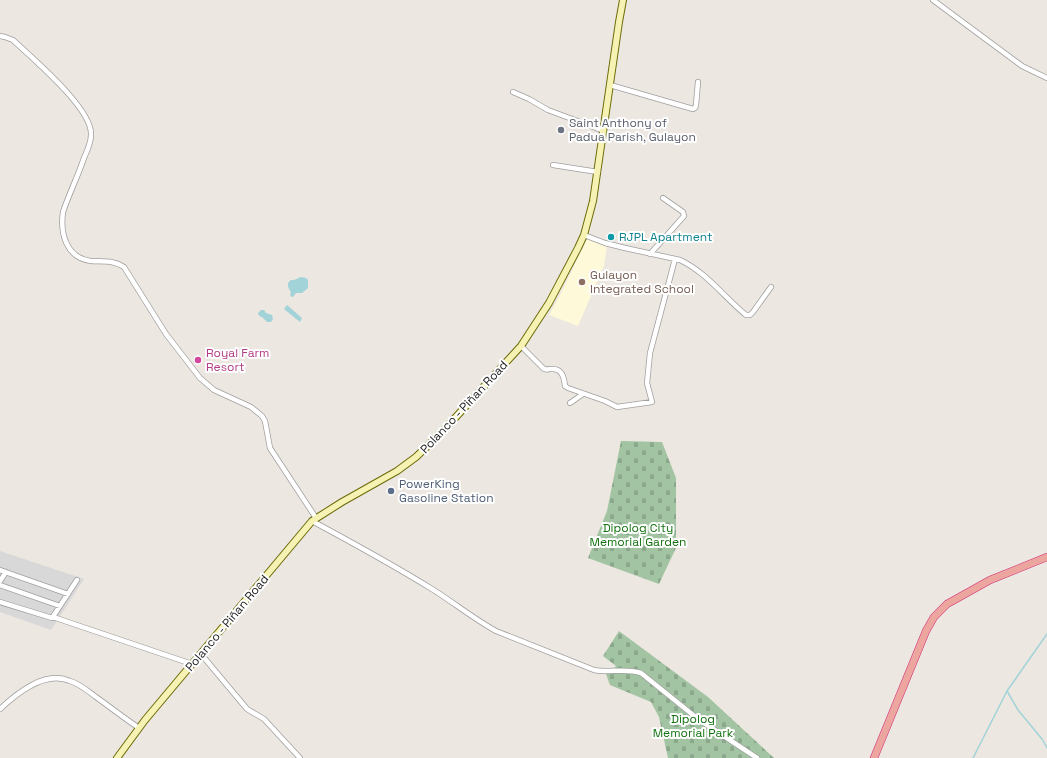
<svg xmlns="http://www.w3.org/2000/svg" width="1047" height="758" viewBox="0 0 1047 758" font-family="'Space Grotesk',sans-serif">
<style>
.residential{fill:#d9d8d8}
.education{fill:#fef9d8}
.cemetery{fill:url(#cemetery-stones)}
.water{fill:#a2d3d9}
.lines{fill:none;stroke-linecap:round;stroke-linejoin:round}
.stream{stroke:#a2d3d9;stroke-width:1.5}
.minor-casing{stroke:#9f9f9f;stroke-width:6}
.secondary-casing{stroke:#6b6b08;stroke-width:8}
.trunk-casing{stroke:#ce2975;stroke-width:8}
.minor{stroke:#fff;stroke-width:4.5}
.secondary{stroke:#f6f2b4;stroke-width:6}
.trunk{stroke:#eda69f;stroke-width:7}
.worship-dot{fill:#6b7280;stroke:#fff;stroke-width:1.5}
.culture-dot{fill:#0f9aa8;stroke:#fff;stroke-width:1.5}
.education-dot{fill:#8d6e63;stroke:#fff;stroke-width:1.5}
.hotel-dot{fill:#d1479c;stroke:#fff;stroke-width:1.5}
.service-dot{fill:#5c6f8a;stroke:#fff;stroke-width:1.5}
.labels{text-anchor:middle;stroke-width:4;stroke-linejoin:round;paint-order:stroke}
.worship-label{font-size:12px;fill:#5b616d;stroke:#fff;text-anchor:start}
.culture-label{font-size:12px;fill:#0d838f;stroke:#fff;text-anchor:start}
.education-label{font-size:12px;fill:#785e54;stroke:#fff;text-anchor:start}
.hotel-label{font-size:12px;fill:#b23c85;stroke:#fff;text-anchor:start}
.street-label{font-size:12px;fill:#1b1b1b;stroke:#fff}
.service-label{font-size:12px;fill:#4e5e75;stroke:#fff;text-anchor:start}
.park-label{font-size:12px;fill:#12730f;stroke:#fff}
</style>
<defs>
<pattern id="cemetery-stones" width="16" height="16" patternUnits="userSpaceOnUse"><rect width="16" height="16" fill="#a2c4a3"/><path d="M2 7V4a2 2 0 0 1 4 0v3zM10 15v-3a2 2 0 0 1 4 0v3z" fill="#8ba88c"/></pattern>
</defs>
<rect width="100%" height="100%" fill="#ece7e0"/>
<path class="residential" d="M0 551 84 579 51 630 0 612Z"/>
<path class="education" d="M588 237 607 245 604 266 578 326 549 315 559 297Z"/>
<path class="cemetery" d="M621 441 662 442 676 478V548L659 584 588 558 607 511Z
M619 631 708 697 774 758H668L659 717 651 702 610 685 606 674 608 672 612 671 616 666 603 656Z"/>
<path class="water" d="M301 277 306 278 308 280V288L302 293H296L293 297H292L290 295 291 292C288 288 286 283 291 280H294Z
M287 305 302 318 300 322 284 309Z
M261 310H264L266 313 272 315 273 319 271 322H267L262 317 259 316 258 313Z"/>
<g class="lines">
<path class="stream" d="M1007 691 1018 710 1042 739 1047 748
M973 758 1007 691 1047 634"/>
<defs>
<path id="minor" d="M933 0 1022 66 1047 78
M0 36 5 37 13 40C32 58 93 109 91 135 91 143 87 151 84 158 78 176 69 194 63 212 60 233 66 258 91 261 103 262 114 260 124 267L166 334 200 378 214 390 251 407 262 416 265 421 270 448 316 518
M610 85 693 109 695 108 696 105 698 82
M513 92 529 99 548 110 604 131
M553 165 598 172
M584 235 605 243 625 248 680 260C706 272 724 297 746 315H750L753 312 771 287
M650 254 684 216 683 212 663 198
M521 346 544 369C551 370 544 369 551 369 562 368 564 377 565 386L568 388 605 401 617 407 652 402 647 383 650 353 675 259
M570 403 583 394
M312 521C353 543 393 565 432 589 453 602 474 619 496 631L594 670C609 673 626 668 641 673L698 719 757 758
M0 570 68 594
M0 581 6 572
M0 585 60 606
M0 602 52 618 77 580
M53 617 192 664
M201 654 247 709 264 719 300 758
M0 709C17 693 45 670 70 681 80 684 88 691 96 697 110 707 124 718 139 728"/>
<path id="secondary" d="M117 758 145 720 312 521 342 502 397 471 416 457 444 430 521 346 549 303 578 248 584 235 593 201 619 22 623 0"/>
<path id="trunk" d="M874 758 917 653 926 631 934 617 947 604 990 580 1047 557"/>
</defs>
<use href="#minor" class="minor-casing"/>
<use href="#secondary" class="secondary-casing"/>
<use href="#trunk" class="trunk-casing"/>
<use href="#minor" class="minor"/>
<use href="#secondary" class="secondary"/>
<use href="#trunk" class="trunk"/>
</g>
<circle class="worship-dot" cx="561" cy="130" r="4"/>
<circle class="culture-dot" cx="611" cy="237" r="4"/>
<circle class="education-dot" cx="582" cy="282" r="4"/>
<circle class="hotel-dot" cx="198" cy="360" r="4"/>
<circle class="service-dot" cx="391" cy="491" r="4"/>
<g class="labels">
<g class="worship-label">
<text x="569" y="127">Saint Anthony of<tspan x="569" dy="14">Padua Parish, Gulayon</tspan></text>
</g>
<g class="culture-label">
<text x="619" y="241">RJPL Apartment</text>
</g>
<g class="education-label">
<text x="590" y="279">Gulayon<tspan x="590" dy="14">Integrated School</tspan></text>
</g>
<g class="hotel-label">
<text x="206" y="357">Royal Farm<tspan x="206" dy="14">Resort</tspan></text>
</g>
<g class="street-label">
<text transform="translate(464 407) rotate(-47)" y="4">Polanco - Piñan Road</text>
<text transform="translate(227 623) rotate(-50)" y="4">Polanco - Piñan Road</text>
</g>
<g class="service-label">
<text x="399" y="488">PowerKing<tspan x="399" dy="14">Gasoline Station</tspan></text>
</g>
<g class="park-label">
<text x="638" y="532">Dipolog City<tspan x="638" dy="14">Memorial Garden</tspan></text>
<text x="693" y="723">Dipolog<tspan x="693" dy="14">Memorial Park</tspan></text>
</g>
</g>
</svg>
